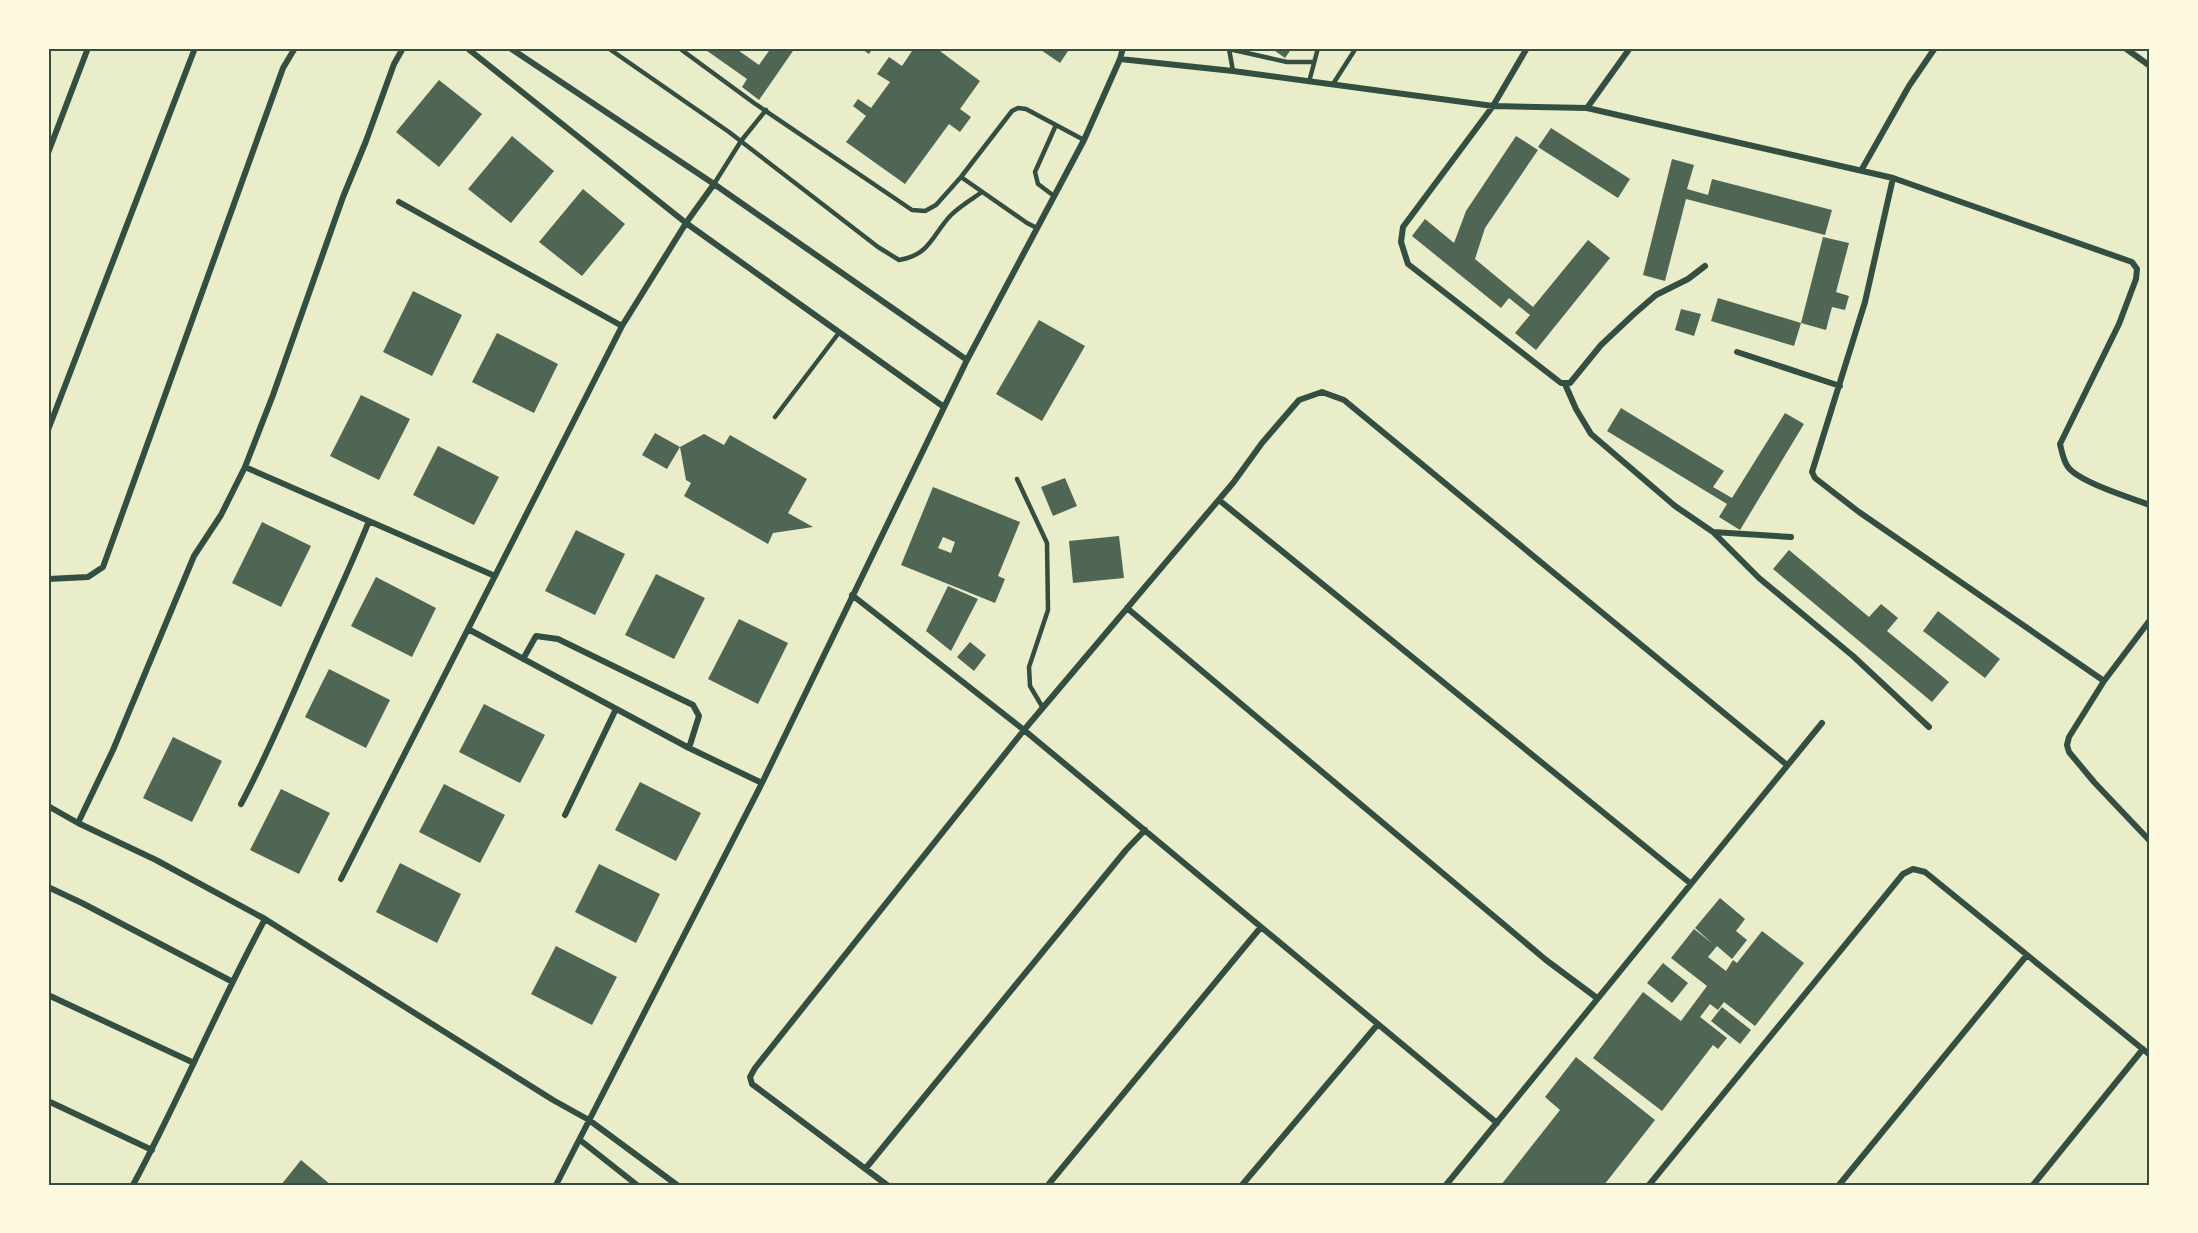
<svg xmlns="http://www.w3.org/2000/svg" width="2198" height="1233" viewBox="0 0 2198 1233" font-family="'Playfair Display',serif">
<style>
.building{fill:#4f6655;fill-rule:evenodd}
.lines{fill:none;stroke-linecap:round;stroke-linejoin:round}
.service{stroke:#344e41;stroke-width:4.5}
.minor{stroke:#344e41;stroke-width:6}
.neatline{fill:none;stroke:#344e41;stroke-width:2}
</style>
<rect width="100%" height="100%" fill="#e9edc9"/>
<path class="building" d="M703 48H735L759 65 771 48H795L759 100 742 87 747 79Z
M860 48H873L869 54Z
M914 48H936L980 81 960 109 971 117 960 132 949 124 905 184 846 142 866 116 853 106 858 99 871 108 890 82 877 74 889 57 902 66Z
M1038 48H1070L1060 63Z
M1271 48H1292L1285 58Z
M439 80 482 114 439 167 396 132Z
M1551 128 1630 179 1618 198 1538 147Z
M512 136 554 171 511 223 468 189Z
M1516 136 1538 150 1485 228 1475 259 1533 307 1588 240 1610 258 1536 350 1515 333 1530 315 1509 298 1501 308 1412 236 1425 219 1454 243 1466 211Z
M1672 159 1694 165 1687 189 1708 195 1712 179 1832 210 1825 235 1686 199 1665 281 1643 275Z
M583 189 625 224 582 276 539 242Z
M1823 237 1849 243 1836 292 1849 296 1845 310 1832 307 1826 330 1801 323Z
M413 291 462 315 432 376 383 352Z
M1718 298 1801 323 1794 346 1711 321Z
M1681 309 1701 314 1694 336 1675 330Z
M1039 320 1085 346 1042 421 996 394Z
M497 333 558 364 534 413 472 382Z
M361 395 410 419 379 480 330 456Z
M1621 408 1724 471 1713 487 1732 498 1785 413 1804 424 1740 530 1719 517 1727 504 1607 431Z
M655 433 680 447 667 469 642 455Z
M704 434 724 445 730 435 807 479 788 513 813 527 773 533 768 544 684 496 691 483 686 480 680 447Z
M438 446 499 477 474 525 413 495Z
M1065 478 1077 506 1053 516 1041 487Z
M933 487 1020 522 998 576 1005 579 995 603 901 565ZM943 537 955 542 951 553 938 548Z
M262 522 311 546 281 607 232 583Z
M576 530 625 554 595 615 545 591Z
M1119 536 1124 578 1073 583 1069 541Z
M1789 550 1869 617 1881 604 1898 618 1887 631 1949 682 1932 702 1773 569Z
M656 574 705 598 674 659 625 635Z
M376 577 436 608 412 657 351 626Z
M948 586 978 599 951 651 926 631Z
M1938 611 2000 659 1985 678 1923 631Z
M739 619 788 643 758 704 708 679Z
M970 642 986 655 974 671 957 657Z
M329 669 390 700 366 748 305 717Z
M484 704 545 735 520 783 459 752Z
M173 737 222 761 192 822 143 798Z
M640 782 701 813 676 861 615 830Z
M444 784 505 815 480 863 419 832Z
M281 789 330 813 299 874 250 850Z
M400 863 461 894 437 943 376 912Z
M599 864 660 894 636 943 575 912Z
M1720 898 1745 919 1736 931 1747 940 1732 959 1717 946 1708 957 1726 971 1733 960 1737 963 1762 931 1804 963 1755 1026 1724 1002 1718 1010 1710 1004 1700 1017 1727 1038 1718 1049 1713 1045 1662 1111 1593 1058 1643 992 1681 1021 1707 986 1671 958 1694 929 1713 944 1695 928Z
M556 946 617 977 592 1025 531 994Z
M1663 963 1688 983 1672 1003 1647 983Z
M1722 1007 1751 1030 1740 1044 1711 1021Z
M1576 1057 1655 1120 1604 1185H1501L1560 1110 1545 1097Z
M301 1160 331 1185H281Z"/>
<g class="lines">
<path class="service" d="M608 48 729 132 878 247 899 260C930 255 932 235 951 215 960 206 972 199 982 192
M679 48 754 103 912 210 925 211 936 205 961 177 1012 111 1018 108 1026 109 1084 140
M1233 71 1229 49 1287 62H1314
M1309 82 1318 48
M1333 84 1356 48
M961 177 1027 223 1037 228
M714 184 741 141 766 110
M1054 196 1038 184 1035 172 1056 125
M775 417 838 334
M1017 479 1047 543 1048 610 1029 667 1030 686 1043 708"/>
<path class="minor" d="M467 48 686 223 944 407
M510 48 714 184 967 360
M1527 48 1493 106 1403 227 1401 242 1408 264 1561 383H1570L1601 345 1634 314 1656 295 1688 279 1705 266
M2125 48 2150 66
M1120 59 1233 71 1493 106 1587 108 1893 178 2132 262 2137 269 2136 279 2119 324 2060 444C2062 452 2063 460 2068 467 2079 482 2131 498 2150 505
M1587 108 1630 48
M48 153 88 48
M1862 169 1909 86 1935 48
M1893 178 1865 302 1812 472 1815 478 1859 512 2104 681
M399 202 622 326
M1737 352 1840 386
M1565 384 1576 409 1591 434 1675 506 1713 532 1791 537
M48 430 195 48
M245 467 495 576
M1219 500 1690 883
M1713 532 1759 578 1853 656 1929 727
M48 579 88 577 103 567 283 68 295 48
M852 595 1024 730 1497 1123
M1127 608 1546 960 1597 998
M2150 620 2104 681 2069 737 2067 745 2069 752 2094 782 2150 841
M468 629 689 748 762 783
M523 659 536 636 558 639 693 705 699 716 689 748
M241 804C267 756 288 705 310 655 330 610 351 566 369 521
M48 806 78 823 156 860 265 919 553 1100 589 1120 677 1185
M565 815 616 709
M78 823 113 750 194 556 221 515 245 467 273 395 343 197 366 141 394 64 403 48
M341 879 622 326 686 223 714 184
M48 887 82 903 231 981
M48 995 194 1063
M48 1101 152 1150
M580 1140 637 1185
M866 1168 1126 850 1145 830
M133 1185C180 1098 218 1006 265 919
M556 1185 762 783 967 360 1084 140 1120 59 1123 48
M887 1185 752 1084 750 1077 755 1068 1024 730 1233 483 1262 443 1299 400 1322 392 1344 400 1787 765
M1048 1185 1261 927
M1242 1185 1378 1024
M1446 1185 1822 723
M1649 1185 1903 874 1913 869 1925 872 2150 1055
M1839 1185 2027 955
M2033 1185 2143 1049"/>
</g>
<rect width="2198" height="1233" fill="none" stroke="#fefae0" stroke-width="99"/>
<rect x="50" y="50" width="2098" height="1134" class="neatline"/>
</svg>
